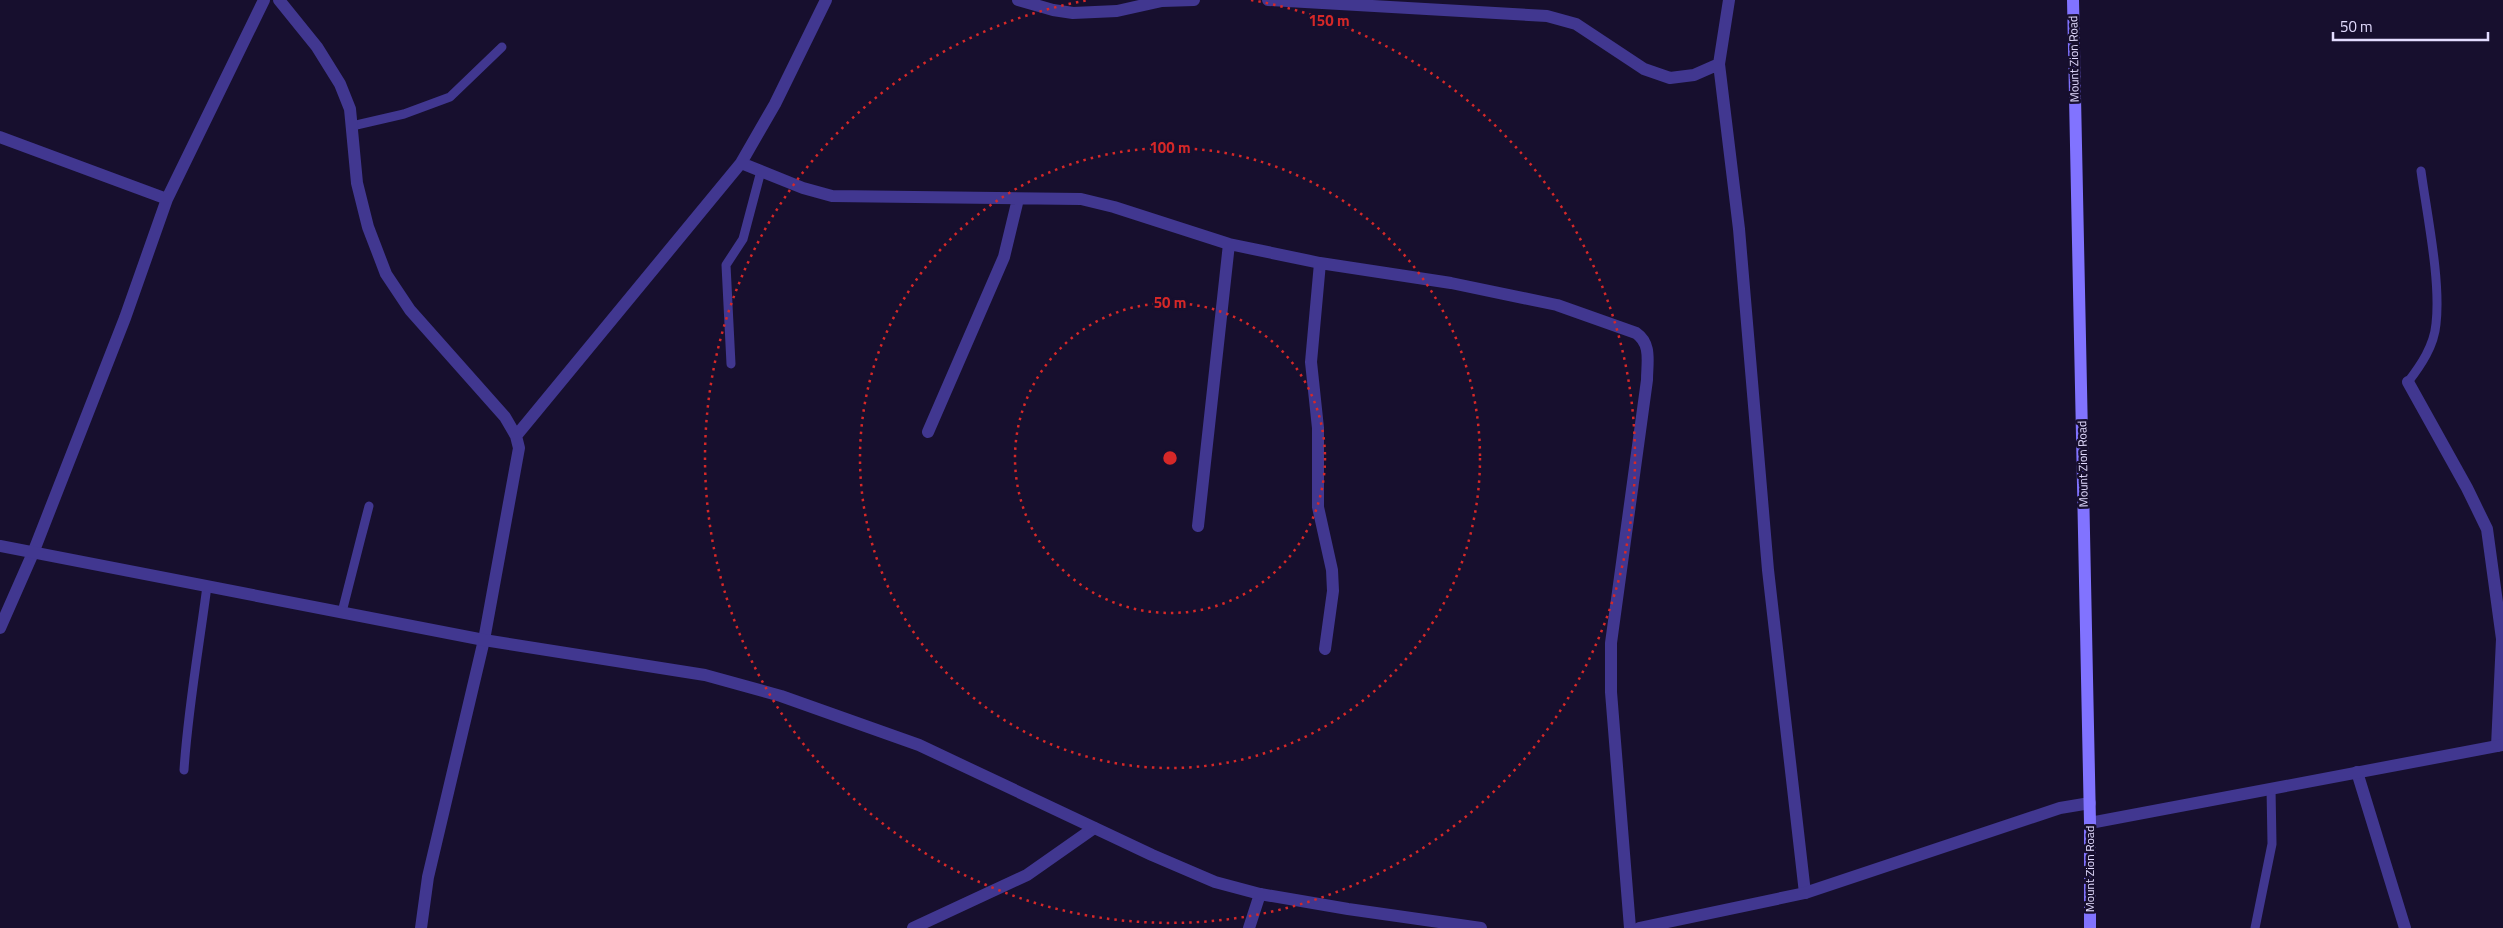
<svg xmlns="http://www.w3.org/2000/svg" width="2503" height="928" viewBox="0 0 2503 928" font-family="'Titillium Web',sans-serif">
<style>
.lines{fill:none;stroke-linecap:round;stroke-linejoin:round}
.service{stroke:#413790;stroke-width:9}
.minor{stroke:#413790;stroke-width:12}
.tertiary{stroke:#413790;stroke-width:12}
.secondary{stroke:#8173ff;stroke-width:12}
.ring{fill:none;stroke:#d62828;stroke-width:2.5;stroke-dasharray:2.5 5}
.labels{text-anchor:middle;stroke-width:5;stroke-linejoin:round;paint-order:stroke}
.street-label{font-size:12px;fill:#e3dcff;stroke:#170f2e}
.centre{fill:#d62828;stroke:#170f2e;stroke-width:2.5}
.ring-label{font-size:15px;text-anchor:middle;font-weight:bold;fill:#d62828;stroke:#170f2e;stroke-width:5;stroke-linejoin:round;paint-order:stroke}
</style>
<rect width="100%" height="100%" fill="#170f2e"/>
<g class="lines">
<path class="service" d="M352 126 404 114 450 97 502 47
M731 364 726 265 743 239 761 171
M2408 382C2421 365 2434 346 2436 324 2441 281 2427 215 2421 171
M342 612 369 506
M184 770C188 708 199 648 207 586
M2255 928 2272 844 2271 788"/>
<path class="minor" d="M279 0 317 47 340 84 350 109 357 183 368 227 386 274 410 310 505 417 516 436 519 448 484 640 428 877 421 928
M1018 0 1053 10 1073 13 1117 11 1162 1 1194 0
M1268 0 1547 16 1576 24 1644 69 1670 78 1694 75 1719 64
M1729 0 1719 64 1739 229 1768 570 1805 893
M0 137 167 199
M741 163 803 188 832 196 1081 199 1114 207 1229 244 1320 263 1451 283 1557 305 1636 333C1652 344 1647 362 1647 380L1611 643V692L1630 928
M1320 263 1311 362 1318 428V507L1332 570 1333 591 1325 649
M2408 382 2467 488 2487 529 2502 639 2497 746
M928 432 1004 257 1018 199
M516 436 741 163 775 104 826 0
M1198 526 1229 244
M0 628 33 553 125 318 167 199 264 0
M2357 772 2405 928
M913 928 1027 875 1094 828
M1249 928 1260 894"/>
<path class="tertiary" d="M0 546 484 640 705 675 781 696 919 745 1152 855 1215 882 1260 894 1348 909 1481 928
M2090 823 2503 745
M1639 928 1805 893 2060 808 2090 803"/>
<path class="secondary" d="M2073 0 2090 823V928"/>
</g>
<g class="ring">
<circle cx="1170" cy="458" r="155"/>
<circle cx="1170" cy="458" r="310"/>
<path d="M1251 0A465 465 0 1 1 1089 0"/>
</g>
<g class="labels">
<g class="street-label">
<text transform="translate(2074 59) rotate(-91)" y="4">Mount Zion Road</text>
<text transform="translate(2083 464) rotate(-91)" y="4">Mount Zion Road</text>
<text transform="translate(2090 869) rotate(-90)" y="4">Mount Zion Road</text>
</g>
</g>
<circle cx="1170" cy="458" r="8" class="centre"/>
<g class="ring-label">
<text x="1329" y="26">150 m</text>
<text x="1170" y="153">100 m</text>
<text x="1170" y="308">50 m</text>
</g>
<path d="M2333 32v8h155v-8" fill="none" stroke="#e3dcff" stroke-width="2.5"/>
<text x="2340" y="32" font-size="15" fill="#e3dcff" stroke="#170f2e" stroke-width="4" paint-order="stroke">50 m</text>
</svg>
